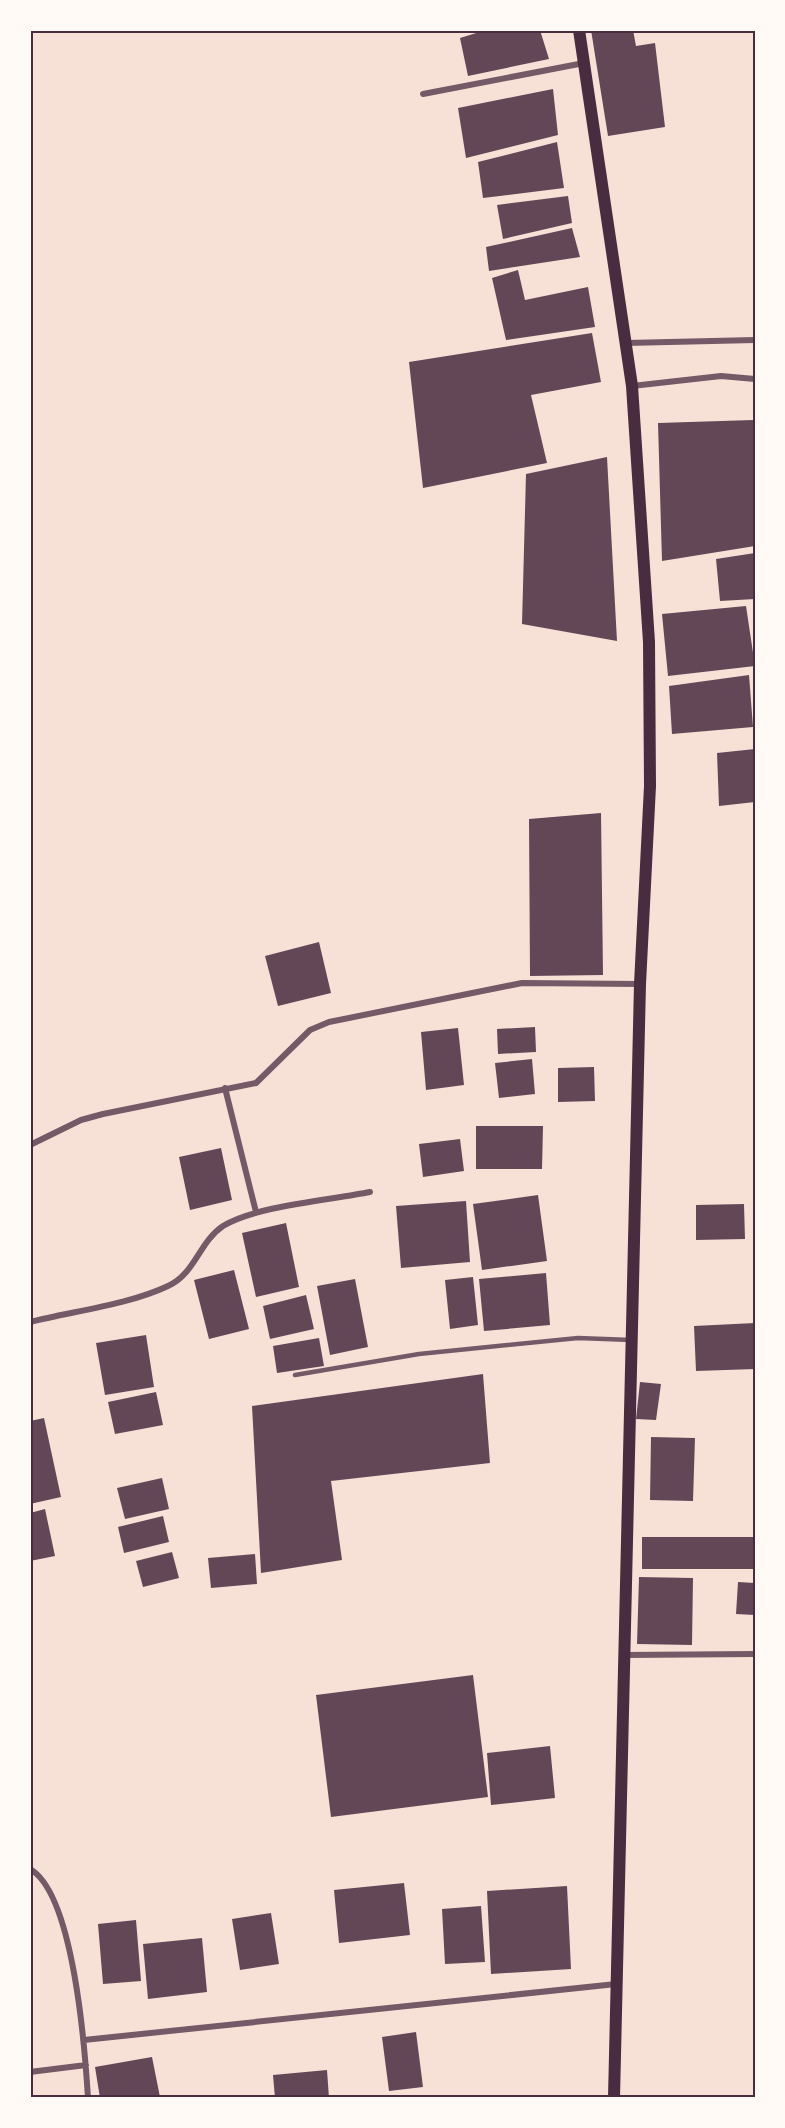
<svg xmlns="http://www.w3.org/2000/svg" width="785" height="2128" viewBox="0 0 785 2128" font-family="Signika,sans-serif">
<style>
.building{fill:#644757}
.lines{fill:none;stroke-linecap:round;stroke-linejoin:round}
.service{stroke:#755966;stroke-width:4.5}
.minor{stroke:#755966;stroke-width:6}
.secondary{stroke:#4a2c40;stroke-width:12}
.neatline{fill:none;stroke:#4a2c40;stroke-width:2}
</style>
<rect width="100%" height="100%" fill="#f7e1d7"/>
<path class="building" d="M486 30H540L549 59 468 76 460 38Z
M591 30H633L636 46 655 43 665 127 608 136Z
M553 89 558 135 466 158 458 108Z
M557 142 564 188 483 198 478 162Z
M568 196 572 223 503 239 497 205Z
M572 228 580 257 489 271 486 247Z
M518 270 525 300 588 287 595 327 506 340 492 278Z
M592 333 601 382 531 395 547 463 423 488 409 362Z
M753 420 755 546 662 561 658 423Z
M607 457 617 641 522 624 526 474Z
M755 553V599L720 601 716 559Z
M746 606 755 666 668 676 662 614Z
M749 675 753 727 672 734 669 686Z
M755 749V802L719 806 717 753Z
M601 813 603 975 530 976 529 819Z
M319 942 331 993 278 1006 265 956Z
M535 1027 536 1052 498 1054 497 1029Z
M458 1028 464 1085 426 1090 421 1032Z
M532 1059 535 1094 499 1098 495 1063Z
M594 1067 595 1101 558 1102V1068Z
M476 1126H543L542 1169H476Z
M460 1139 464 1171 423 1177 419 1144Z
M221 1148 232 1200 190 1210 179 1157Z
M538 1195 547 1261 482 1270 473 1204Z
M466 1201 470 1262 401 1268 396 1206Z
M744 1204 745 1239 696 1240V1205Z
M286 1223 299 1287 256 1297 242 1233Z
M234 1270 249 1329 209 1339 194 1280Z
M546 1273 550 1325 484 1331 479 1279Z
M473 1277 478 1325 450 1329 445 1280Z
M355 1279 368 1347 330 1355 317 1286Z
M306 1295 314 1329 270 1339 263 1306Z
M755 1323V1369L696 1371 694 1326Z
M146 1335 154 1387 105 1395 96 1343Z
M319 1338 324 1366 277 1373 273 1346Z
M483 1374 490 1463 331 1481 342 1560 261 1573 252 1406Z
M640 1382 661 1384 656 1420 636 1419Z
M156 1392 163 1425 115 1434 108 1402Z
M44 1418 61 1497 30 1504V1421Z
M651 1437 695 1438 693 1501 650 1500Z
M162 1478 169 1509 125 1519 117 1488Z
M45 1509 55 1556 30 1561V1513Z
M163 1516 169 1542 124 1553 118 1527Z
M642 1537H755V1569H642Z
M172 1552 179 1578 143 1587 136 1561Z
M255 1554 257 1584 211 1588 208 1558Z
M639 1577 693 1578 692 1645 637 1644Z
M738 1582 755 1583V1615L736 1614Z
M473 1675 488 1797 331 1817 316 1695Z
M550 1746 555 1798 491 1805 487 1753Z
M404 1883 410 1935 339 1943 334 1890Z
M567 1886 571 1969 491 1974 487 1891Z
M481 1906 485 1962 445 1964 442 1909Z
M271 1913 279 1964 240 1970 232 1919Z
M136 1920 141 1981 103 1984 98 1924Z
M202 1938 207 1992 148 1999 143 1944Z
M416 2032 423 2087 389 2091 382 2037Z
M152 2057 160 2097 100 2098 95 2067Z
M327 2070 329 2098H275L273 2075Z"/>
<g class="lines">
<path class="service" d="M295 1375 419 1354 578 1338 631 1340"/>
<path class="minor" d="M423 94 584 63
M626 343 755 340
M632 386 721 376 755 379
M225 1088 256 1212
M30 1145 81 1120 103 1114 256 1083 310 1030 329 1022 522 983 640 984
M30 1322C73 1311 128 1305 168 1286 195 1274 199 1242 223 1226 255 1206 330 1200 370 1192
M624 1655 755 1654
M30 1869C74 1894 85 2050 88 2098
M84 2040 616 1984
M30 2072 86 2065"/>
<path class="secondary" d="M579 30 632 386 649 642 650 786 640 984 614 2098"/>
</g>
<rect width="785" height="2128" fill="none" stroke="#fffaf5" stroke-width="63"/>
<rect x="32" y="32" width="722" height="2064" class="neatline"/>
</svg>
